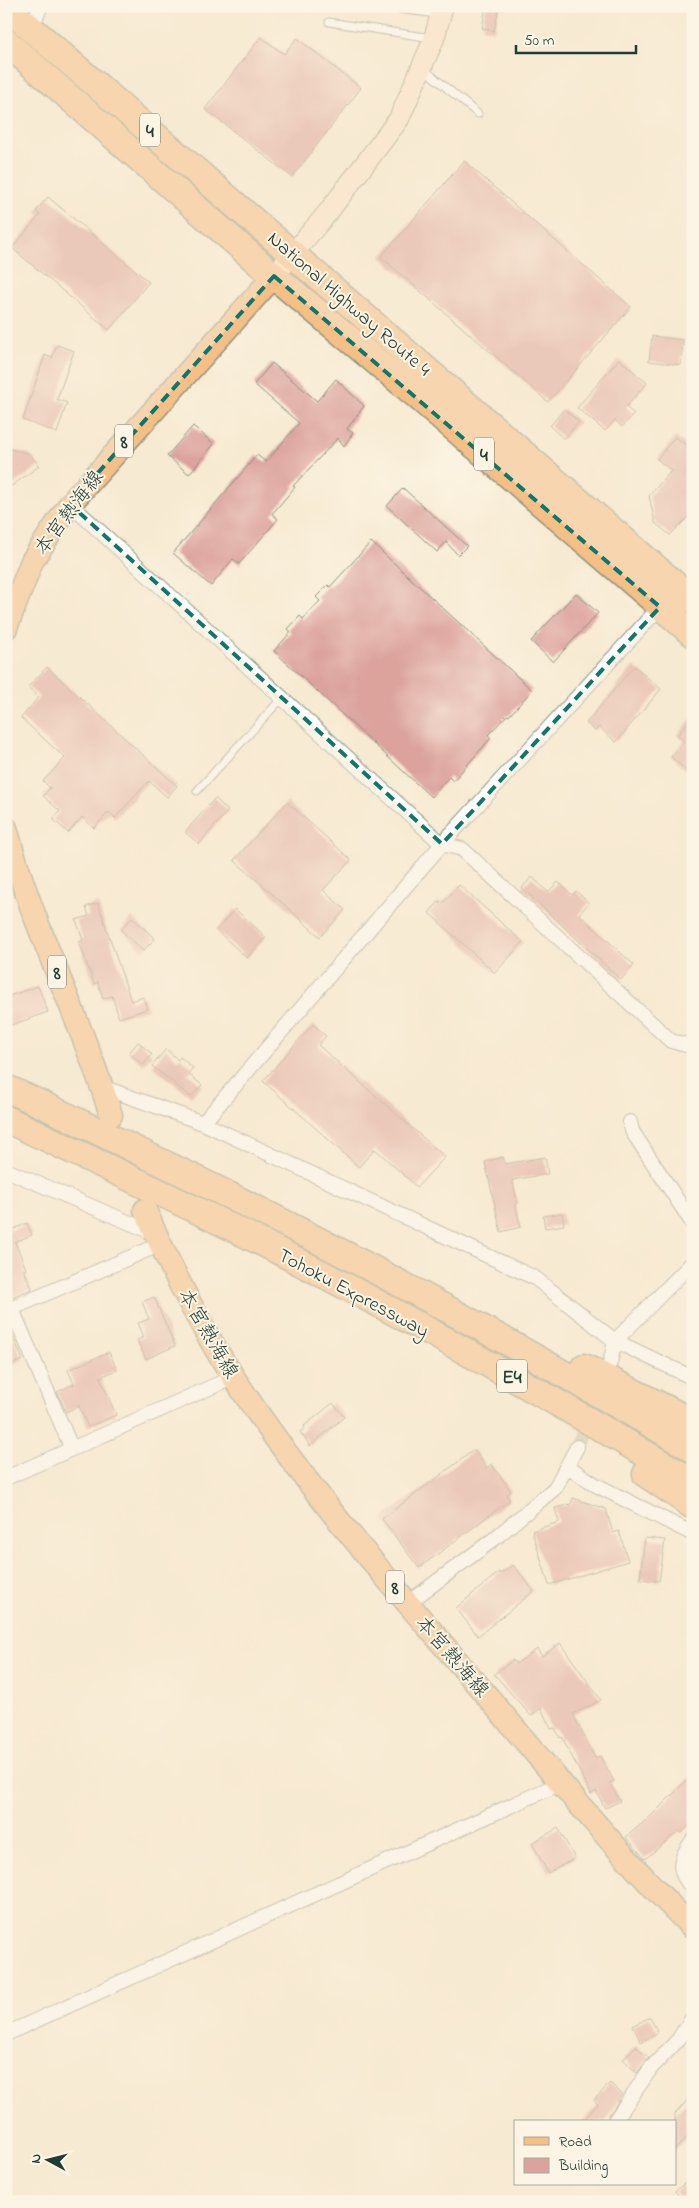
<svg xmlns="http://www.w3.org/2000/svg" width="699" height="2208" viewBox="0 0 699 2208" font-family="'Indie Flower','Klee One',sans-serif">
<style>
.building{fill:#dca39d}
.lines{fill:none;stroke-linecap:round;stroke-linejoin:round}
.street-tunnel{stroke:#ccc7b2;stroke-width:14;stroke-dasharray:14 7;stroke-linecap:butt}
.lane-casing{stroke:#8b9483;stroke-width:9}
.street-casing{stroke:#8b9483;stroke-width:16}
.secondary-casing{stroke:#8b9483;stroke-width:22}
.primary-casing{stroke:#8b9483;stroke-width:25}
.highway-casing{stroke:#8b9483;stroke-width:29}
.lane{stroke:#fff;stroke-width:7}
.street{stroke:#fff;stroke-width:14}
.secondary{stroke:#fbe5cf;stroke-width:20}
.primary{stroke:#f5bf86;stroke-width:22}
.highway{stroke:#f5bf86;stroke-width:26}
.marked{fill:none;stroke:#0f766e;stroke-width:4;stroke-dasharray:10 6;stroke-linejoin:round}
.labels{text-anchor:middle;stroke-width:4;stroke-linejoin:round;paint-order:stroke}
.shield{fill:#fcf5e5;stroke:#617469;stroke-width:1}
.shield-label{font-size:19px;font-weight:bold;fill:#1f3d34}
.street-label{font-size:20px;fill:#1f3d34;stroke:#fcf5e5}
</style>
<rect width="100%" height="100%" fill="#fcf5e5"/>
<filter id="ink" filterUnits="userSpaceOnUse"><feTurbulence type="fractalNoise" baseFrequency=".02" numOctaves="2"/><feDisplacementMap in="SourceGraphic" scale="10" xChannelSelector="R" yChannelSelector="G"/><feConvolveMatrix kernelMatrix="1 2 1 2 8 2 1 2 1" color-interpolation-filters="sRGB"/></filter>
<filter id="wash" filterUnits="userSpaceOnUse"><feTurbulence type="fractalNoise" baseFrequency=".0096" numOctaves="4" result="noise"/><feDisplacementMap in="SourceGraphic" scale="20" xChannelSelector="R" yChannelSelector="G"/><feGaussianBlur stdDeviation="1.12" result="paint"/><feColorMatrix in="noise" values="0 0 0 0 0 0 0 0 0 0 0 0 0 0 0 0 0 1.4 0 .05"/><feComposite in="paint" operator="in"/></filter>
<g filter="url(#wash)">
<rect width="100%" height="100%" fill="#f7ead2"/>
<g id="blocks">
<path class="building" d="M486 6 499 8 494 31 482 28Z
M261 37 284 54 297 38 361 88 292 177 205 109Z
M464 161 631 307 548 402 381 257Z
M48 197 149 282 109 330 12 248 40 215 36 211Z
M652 336 683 340 681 365 649 361Z
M57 345 74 351 57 399 67 403 57 433 23 420 45 355 52 358Z
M619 359 647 383 626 407 634 414 622 427 615 420 605 431 577 408Z
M272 363 317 401 336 379 364 406 347 429 353 433 344 446 338 438 293 486 295 487 272 514 278 519 239 564 233 559 211 586 173 553 257 455 266 462 299 423 254 384Z
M564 409 579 422 564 439 550 426Z
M193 426 214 444 189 474 167 456Z
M675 437 693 450V512L670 535 655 523 649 496 671 471 657 459Z
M6 448 30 454 39 466 6 490Z
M403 488 467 546 458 555 446 542 437 552 387 506Z
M371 542 532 690 509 716 507 715 488 735 491 738 453 781 449 777 431 797 274 651 291 632 288 629 300 616 303 619 320 601 316 597 328 585 330 587Z
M576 593 598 613 553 662 531 641Z
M634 666 661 689 616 742 599 727 595 731 586 723Z
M47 667 177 786 167 797 149 781 115 818 109 812 94 828 82 817 68 833 53 819 60 811 43 796 50 788 43 781 65 758 21 718 39 697 28 687Z
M693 717V764L687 771 671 757 684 741 677 735Z
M215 798 228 811 199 844 185 832Z
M287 802 351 860 323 890 345 910 320 937 234 860Z
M532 877 548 892 558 882 572 895 576 891 589 903 579 914 634 965 621 980 522 888Z
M459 885 523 942 495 973 429 913 439 901 442 904Z
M98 903 131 1001 144 997 148 1009 119 1018 112 996 103 999 98 982 94 984 79 942 83 940 76 920 89 916 86 907Z
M235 909 266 937 247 958 216 930Z
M132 917 155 939 143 951 121 930Z
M38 986 48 1012 6 1027V997Z
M313 1024 326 1036 318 1045 445 1157 417 1187 375 1149 359 1167 263 1081Z
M138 1042 152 1054 143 1065 129 1053Z
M166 1049 178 1060 180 1057 193 1068 188 1074 202 1085 191 1097 152 1066Z
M503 1157 505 1164 545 1157 548 1174 512 1180 518 1203 515 1204 521 1227 501 1232 485 1162Z
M562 1213 564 1225 545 1228 543 1216Z
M6 1223 10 1231 27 1223 32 1235 15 1242 26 1269 24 1270 32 1289 10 1298 6 1290Z
M154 1297 175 1346 146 1359 137 1340 144 1337 138 1323 149 1319 142 1302Z
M6 1321 23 1360 6 1367Z
M109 1352 117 1370 100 1377 116 1415 88 1427 79 1406 66 1412 57 1392 74 1384 68 1370Z
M333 1403 344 1417 310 1446 300 1432 305 1428 304 1426Z
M474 1450 487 1468 491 1464 501 1477 511 1491 507 1495 510 1500 419 1568 382 1519Z
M573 1498 606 1509 613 1533 619 1531 628 1561 549 1585 532 1531 559 1522 555 1508 571 1504Z
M645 1538 665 1540 659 1581 640 1579Z
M513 1565 534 1591 478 1636 456 1608 499 1572 500 1574Z
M560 1643 601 1700 573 1714 595 1758 600 1756 614 1781 610 1783 620 1801 605 1808 596 1791 591 1794 562 1737 560 1738 555 1728 551 1729 541 1708 531 1716 494 1674 513 1660 516 1664 537 1649 542 1656Z
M693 1774V1821L682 1833 679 1831 645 1859 626 1837 652 1815Z
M558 1828 575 1858 548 1873 532 1843Z
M650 2017 658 2033 641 2042 633 2026Z
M636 2046 649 2058 637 2073 623 2059Z
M610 2083 622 2094 617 2100 618 2101 605 2122H582L598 2104 594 2100Z
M693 2094V2130L675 2150V2114Z
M693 2177V2202H683L675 2191Z"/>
</g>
</g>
<g filter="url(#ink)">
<use href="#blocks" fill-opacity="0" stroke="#8b9483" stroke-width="1"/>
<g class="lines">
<path class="street-tunnel" d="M577 1447 600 1389"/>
<defs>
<path id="lane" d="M329 22 431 38
M424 69 478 114
M197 791 282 698"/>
<path id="street" d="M402 6 442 11
M31 28 41 6
M70 504 442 844 462 849 671 1041 686 1045 693 1040
M102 1087 203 1123 535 1278 615 1341 691 1377
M630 1122 632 1131 693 1224
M203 1123 442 844 660 607
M6 1170 156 1234
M12 1309 72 1449
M6 1311 161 1244
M610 1363 615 1341 693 1262
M567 1466 596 1485 693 1534
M6 1478 234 1377
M408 1603 494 1539 555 1488 577 1447
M693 1840C678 1860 676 1870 693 1889
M6 2034 561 1783
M614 2122 651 2068 678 2040 693 2017"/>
<path id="secondary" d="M274 276 329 211 399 119 434 39 443 6"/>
<path id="primary" d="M6 628 32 561 70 504 274 276
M6 828C32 927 81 1018 111 1115
M145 1210C167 1260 192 1310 220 1356 293 1473 386 1578 476 1683 547 1766 615 1851 693 1928"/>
<path id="highway" d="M6 7 693 600
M6 42 274 276 415 394 693 634
M6 1088C51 1108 96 1130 140 1152 329 1242 513 1342 693 1449
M6 1119C92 1160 178 1200 263 1243 409 1318 552 1398 693 1482
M584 1367 693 1422
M646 1474 693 1506"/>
</defs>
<use href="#lane" class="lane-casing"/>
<use href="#street" class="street-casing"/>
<use href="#secondary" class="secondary-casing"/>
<use href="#primary" class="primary-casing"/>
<use href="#highway" class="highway-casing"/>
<use href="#lane" class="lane"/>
<use href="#street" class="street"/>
<use href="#secondary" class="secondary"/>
<use href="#primary" class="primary"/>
<use href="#highway" class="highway"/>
</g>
</g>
<path d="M0 0H699V2208H0ZM274 276 660 607 442 844 70 504Z" fill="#f7ead2" fill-opacity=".55" fill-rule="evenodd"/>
<path class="marked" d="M274 276 660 607 442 844 70 504Z"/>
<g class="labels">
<g class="shield">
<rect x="140" y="113.5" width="20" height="33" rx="4"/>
<rect x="115" y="424.5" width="18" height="33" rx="4"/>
<rect x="474" y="437.5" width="20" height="33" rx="4"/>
<rect x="48" y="955.5" width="18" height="33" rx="4"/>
<rect x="497" y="1359.5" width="30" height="33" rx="4"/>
<rect x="386" y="1570.5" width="18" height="33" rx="4"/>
</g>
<g class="shield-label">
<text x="150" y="137">4</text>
<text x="124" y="448">8</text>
<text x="484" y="461">4</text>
<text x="57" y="979">8</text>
<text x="512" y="1383">E4</text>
<text x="395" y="1594">8</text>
</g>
<g class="street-label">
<text transform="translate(350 303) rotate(41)" y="7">National Highway Route 4</text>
<text transform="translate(68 512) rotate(-53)" y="7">本宮熱海線</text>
<text transform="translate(354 1292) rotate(28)" y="7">Tohoku Expressway</text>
<text transform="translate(209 1333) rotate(60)" y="7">本宮熱海線</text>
<text transform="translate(453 1656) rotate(49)" y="7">本宮熱海線</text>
</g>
</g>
<rect width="699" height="2208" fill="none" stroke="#fcf5e5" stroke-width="25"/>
<rect x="514" y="2120" width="162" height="65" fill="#fcf5e5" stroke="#a4ab9e"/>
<rect x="524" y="2137" width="25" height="8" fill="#f5bf86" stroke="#a4ab9e"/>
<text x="559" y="2146" font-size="15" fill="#1f3d34">Road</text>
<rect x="524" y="2158" width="25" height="15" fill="#dca39d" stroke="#a4ab9e"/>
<text x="559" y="2170" font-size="15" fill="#1f3d34">Building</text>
<g transform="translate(48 2160) rotate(277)" stroke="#fcf5e5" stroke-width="4" paint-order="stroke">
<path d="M0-4L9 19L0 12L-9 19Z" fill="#1f3d34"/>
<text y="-8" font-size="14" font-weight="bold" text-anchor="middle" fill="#1f3d34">N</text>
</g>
<path d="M516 45v8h120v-8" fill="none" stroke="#1f3d34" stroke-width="2.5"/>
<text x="524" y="45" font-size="15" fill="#1f3d34" stroke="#fcf5e5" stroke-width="4" paint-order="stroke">50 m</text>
</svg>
